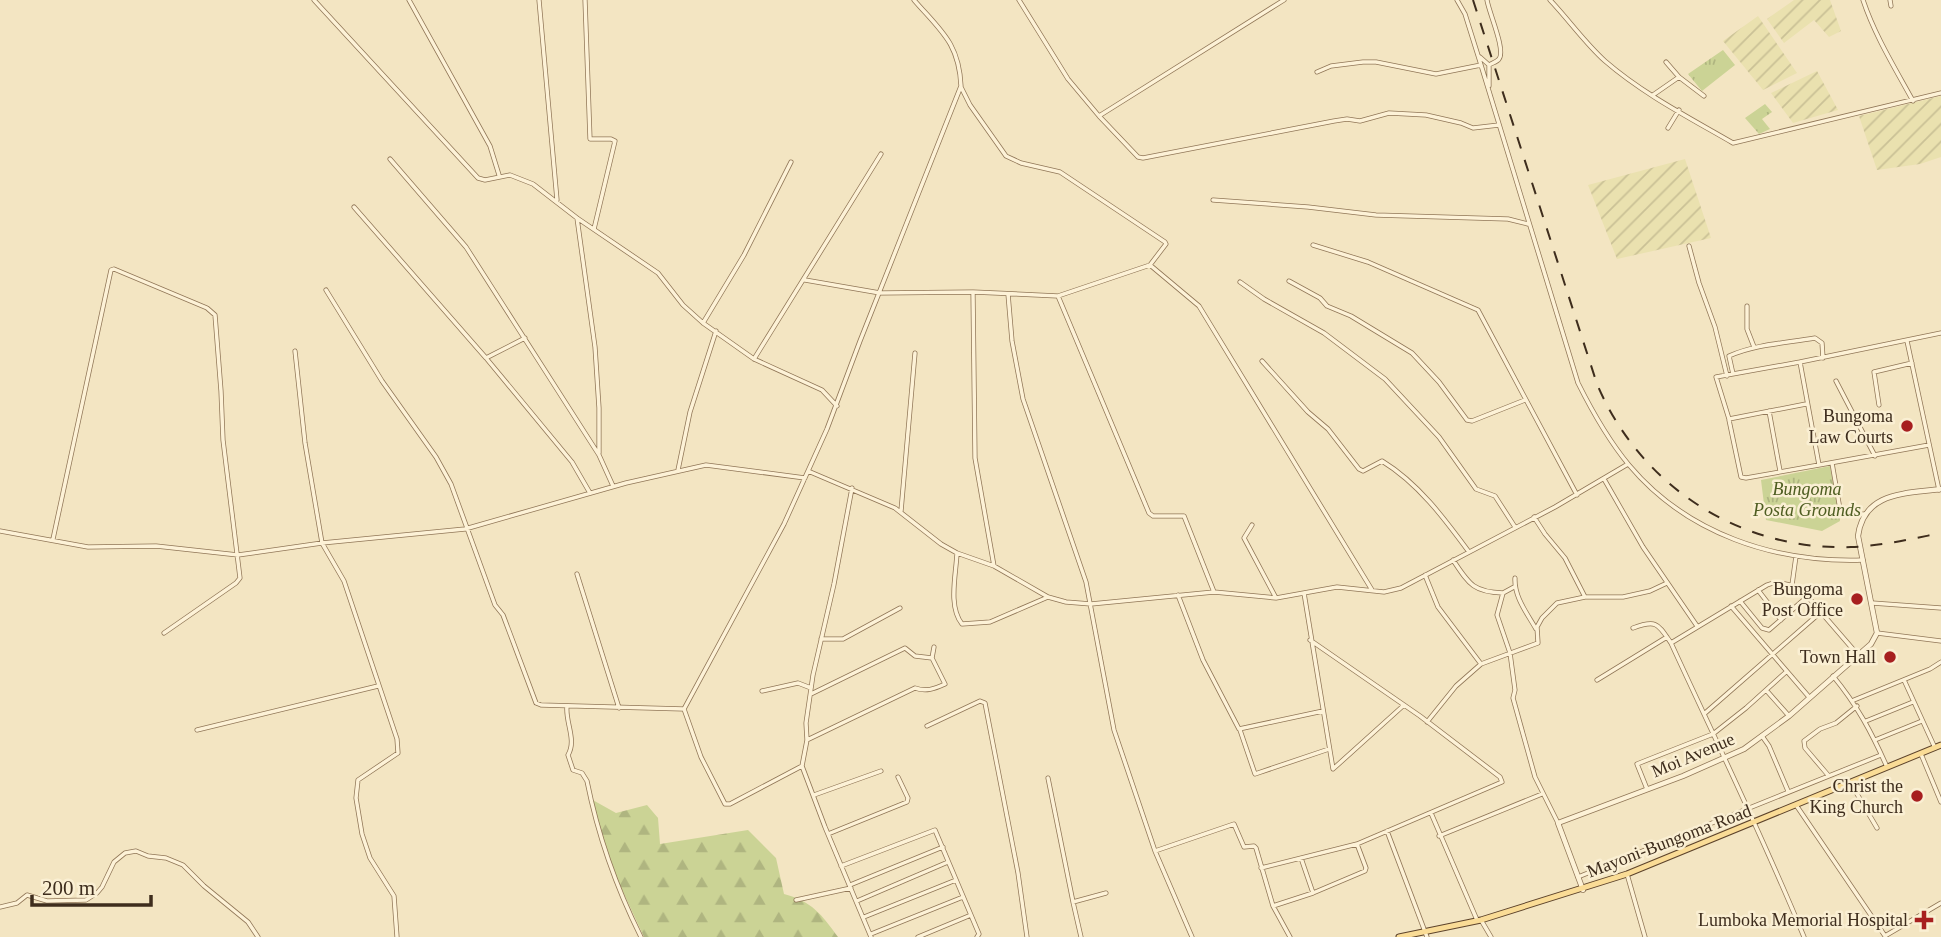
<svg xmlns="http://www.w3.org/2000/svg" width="1941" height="937" viewBox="0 0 1941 937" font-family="'Times New Roman',serif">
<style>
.farmland{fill:url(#farmland-furrows)}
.grass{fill:url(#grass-tufts)}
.forest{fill:url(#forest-firs)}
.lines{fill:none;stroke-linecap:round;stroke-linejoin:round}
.minor-casing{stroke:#907657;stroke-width:5}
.tertiary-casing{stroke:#907657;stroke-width:6}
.primary-casing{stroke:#5d432b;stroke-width:7}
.minor{stroke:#fdf2d7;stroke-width:3.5}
.tertiary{stroke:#fdf2d7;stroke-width:4.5}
.primary{stroke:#fadc96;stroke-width:5}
.rail{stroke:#3e2d1d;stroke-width:2;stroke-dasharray:12 12;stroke-linecap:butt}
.poi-dot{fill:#a71f1f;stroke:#faefd3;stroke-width:2.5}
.labels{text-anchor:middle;stroke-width:5;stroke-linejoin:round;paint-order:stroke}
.poi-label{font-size:18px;fill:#3e2d1d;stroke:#faefd3;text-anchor:end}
.park-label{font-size:18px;font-style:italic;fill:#4e5d21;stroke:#faefd3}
.street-label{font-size:18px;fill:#3e2d1d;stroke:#faefd3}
</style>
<defs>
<pattern id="farmland-furrows" width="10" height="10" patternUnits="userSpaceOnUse" patternTransform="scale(1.75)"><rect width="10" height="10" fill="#eae1af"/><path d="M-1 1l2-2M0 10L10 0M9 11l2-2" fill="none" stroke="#cac196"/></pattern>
<pattern id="grass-tufts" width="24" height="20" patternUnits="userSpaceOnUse" patternTransform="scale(1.75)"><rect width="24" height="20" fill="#cbd395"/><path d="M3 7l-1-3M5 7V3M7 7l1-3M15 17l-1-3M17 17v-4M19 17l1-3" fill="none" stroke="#afb580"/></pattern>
<pattern id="forest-firs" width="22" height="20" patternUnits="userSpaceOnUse" patternTransform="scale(1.75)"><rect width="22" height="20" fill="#cbd395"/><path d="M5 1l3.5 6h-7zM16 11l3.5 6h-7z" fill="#afb580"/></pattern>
</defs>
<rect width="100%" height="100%" fill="#f3e5c2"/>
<path class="farmland" d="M1794 0H1830L1841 31 1829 37 1814 20 1784 43 1767 19Z
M1758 16 1797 73 1763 90 1723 41Z
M1817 71 1838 110 1793 123 1771 93Z
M1941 96V157L1920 164 1877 170 1859 116Z
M1685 159 1711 238 1617 259 1588 185Z"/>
<path class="grass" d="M1723 50 1735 65 1702 91 1688 74Z
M1765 104 1772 112 1762 119 1770 129 1759 134 1745 118Z
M1830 466 1840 521 1822 531 1766 520 1761 480Z"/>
<path class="forest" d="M591 799 616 813 647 805 658 818 660 844 748 830 776 858 784 894C812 901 822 915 838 937H644L610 864Z"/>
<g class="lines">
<defs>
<path id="minor" d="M314 0 478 178 485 180 510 175 533 184 577 218 658 273 683 305 703 323 754 359 822 390 837 406
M409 0 490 146 499 175
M539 0 557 200
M585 0 590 139H611L615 141 594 229
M1019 0 1068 79 1099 116 1284 0
M1457 0 1465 14 1481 65 1578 383C1592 411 1609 441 1629 465 1687 534 1775 563 1863 560
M1550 0C1569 20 1585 43 1605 61 1643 94 1690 118 1733 143L1941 93
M1863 0C1875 36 1895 68 1913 101
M1890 0 1891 6
M1480 57 1489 65C1492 63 1497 62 1499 59 1506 50 1489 13 1487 0
M1666 62 1679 77
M1317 72 1331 66 1363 62H1376L1436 74 1481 65
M1489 86V65
M1653 95 1679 77 1704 96
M1099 116 1138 157 1143 158 1334 121 1347 119 1360 121 1389 113 1426 115 1461 123 1473 128 1499 125
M1668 128 1679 110
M390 159 466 247 599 455 613 486
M1213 200 1308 207 1376 215 1508 219 1528 224
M354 207 486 358 572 462 590 493
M577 218 595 347 599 408V453
M1313 245 1368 262 1478 310 1577 495
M1689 246 1699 283 1715 327 1727 376
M1150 265 1199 306 1372 590
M805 280 880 293 973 292 1058 296 1150 265 1166 244 1165 242 1060 172 1021 163 1006 156 970 105 961 87
M1289 281 1320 298 1327 306 1351 316 1412 353 1439 382 1467 420 1472 421 1525 400
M1240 282 1264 299 1324 333 1385 379 1439 437 1476 489 1495 496 1515 527
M326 290 382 381 436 457 451 484 495 605 503 615 536 703 541 705 684 709
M973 293 975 458 994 566
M1008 294 1012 341 1023 399 1086 582 1114 730 1155 851 1192 937
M1058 296 1149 513 1153 516H1184L1214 592
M1747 306V329L1754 347
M703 323 744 255 791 162
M1907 341 1939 490
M295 351 305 443 322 543 344 581 397 739 398 753 358 780 356 798 362 834 370 858 394 896 397 937
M486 358 525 338
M754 359 881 154
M1262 361 1308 412 1328 429 1359 469 1363 471 1382 461C1418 483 1444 518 1469 552
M1800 362 1716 377 1729 419 1806 404
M1733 374 1729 356C1756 344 1787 343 1815 338L1822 343 1823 358
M1836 381 1875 456
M1879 405 1874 372 1912 363
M1769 411 1780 471
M1729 420 1741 477 1746 478 1819 465
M1929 445 1819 465 1800 362 1941 333
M1832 463 1841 515 1865 514
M678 470 690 412 716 331
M808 471 895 508 941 544 957 553 994 566 1048 597 1066 602 1091 604 1214 592 1276 598 1337 587 1384 592 1401 588 1555 507 1628 464
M1604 479 1643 547 1697 626
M852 488 834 584 813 675 806 723 807 740 802 766 825 827 871 937
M901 511 915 353
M1534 517 1545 534 1565 558 1585 597
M1252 525 1244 538 1276 598
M0 531 88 547 156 546 238 555 322 543 465 529 626 483 706 465 805 478
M53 539 111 270 114 269 207 308 215 315 221 391 223 440 240 578 236 583 164 633
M957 553C956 575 948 606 962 624L990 622 1048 597
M1453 560C1469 584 1473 592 1503 593
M577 574 619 708
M1425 575 1438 607 1481 664
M1515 578C1514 597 1527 613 1536 629
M1792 585 1796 556
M1514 587 1503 593 1497 615 1510 653 1515 690 1513 698 1535 777 1558 823
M1758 590 1781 620
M1304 593 1333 769 1404 705
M1178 595 1203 660 1239 729 1323 711
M1740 601 1762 628 1769 630 1807 597
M1872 603 1941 608
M1731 606 1809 697
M1633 628C1657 619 1658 624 1671 643 1716 741 1763 837 1804 937
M1877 633 1941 641
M821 639H843L900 608
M1671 643 1767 585C1778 580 1790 584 1801 589L1858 655
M1833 676C1857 705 1872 733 1887 767
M1597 680 1667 637
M1904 680 1935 748
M1766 690 1789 716
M762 691 798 683 811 688
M811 694 905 648 915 656 932 658
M1854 700 1930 669 1941 662
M567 706C565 722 577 740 568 755L573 770 582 773 587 781C598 836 616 887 641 937
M1704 714 1821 612
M1866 721 1913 702
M1427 722 1456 686 1481 664 1538 643 1537 627 1542 618 1557 603 1585 597H1623L1650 591 1667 583
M927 726 980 701 985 703 1018 873 1027 937
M197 730 378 686
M1240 730 1255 774 1329 749
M1762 736 1769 746 1788 791
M807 740 915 688C926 692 934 689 945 684L932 658 934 647
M1875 740 1922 721
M1921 754 1941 802
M802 766 730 804H725L701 757 684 709 784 524 827 429 860 341 961 86C959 43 941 31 914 0
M1828 775 1805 748 1804 741 1820 729 1836 723 1857 706
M1048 778 1073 902
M1850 782 1877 828
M1647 789 1637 764 1713 734 1746 708 1786 672
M814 795 881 771
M1796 805 1885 936 1941 903
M1431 813 1477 920
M1387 831 1427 937
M828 834 907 802 908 798 898 777
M1439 836 1542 794
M1155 851 1234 824 1244 847 1254 846 1256 848 1273 906 1290 937
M1301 858 1313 893
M841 866 935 830 979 934 977 937
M1261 868 1357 844 1502 782 1500 777 1420 716 1310 640
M1627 874 1645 937
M1578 877 1881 755
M850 885 943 847
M796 900 851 888
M857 901 948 862
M1273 906 1313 893 1365 871 1366 868 1357 844
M0 907 17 903 27 895 47 901 86 900 97 893 102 887 114 862 125 853 136 851 148 856 166 858 183 865 204 886 248 922 258 937
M864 917 956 880
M1481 920 1491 937
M871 934 963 897
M918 937 971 915
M1081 937 1073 902 1106 893"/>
<path id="tertiary" d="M1583 890 1558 823 1683 776 1744 749 1789 716 1871 644 1877 633 1858 536C1864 491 1906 494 1941 489"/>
<path id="primary" d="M1399 937 1481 920 1627 874 1941 745"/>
</defs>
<use href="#minor" class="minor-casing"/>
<use href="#tertiary" class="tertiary-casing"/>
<use href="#primary" class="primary-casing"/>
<use href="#minor" class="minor"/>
<use href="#tertiary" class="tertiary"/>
<use href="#primary" class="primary"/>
<path class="rail" d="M1473 0 1597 384C1640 486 1740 551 1851 547 1881 546 1911 539 1941 533"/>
</g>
<g class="poi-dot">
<circle cx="1907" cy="426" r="7"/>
<circle cx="1857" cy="599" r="7"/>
<circle cx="1890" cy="657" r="7"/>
<circle cx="1917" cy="796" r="7"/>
<path d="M1920.5 909.5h7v7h7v7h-7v7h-7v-7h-7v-7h7z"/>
</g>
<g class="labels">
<g class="poi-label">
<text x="1893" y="422">Bungoma<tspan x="1893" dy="21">Law Courts</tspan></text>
<text x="1843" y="595">Bungoma<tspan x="1843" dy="21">Post Office</tspan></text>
<text x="1876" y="663">Town Hall</text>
<text x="1903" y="792">Christ the<tspan x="1903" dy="21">King Church</tspan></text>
<text x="1908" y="926">Lumboka Memorial Hospital</text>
</g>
<g class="park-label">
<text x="1807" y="495">Bungoma<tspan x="1807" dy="21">Posta Grounds</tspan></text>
</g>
<g class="street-label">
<text transform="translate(1693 755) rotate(-23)" y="6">Moi Avenue</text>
<text transform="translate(1669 841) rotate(-21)" y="6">Mayoni-Bungoma Road</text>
</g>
</g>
<path d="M32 895v10h119v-10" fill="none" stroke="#3e2d1d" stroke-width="3.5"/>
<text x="42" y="895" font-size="21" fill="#3e2d1d" stroke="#faefd3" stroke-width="5" paint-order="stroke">200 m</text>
</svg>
